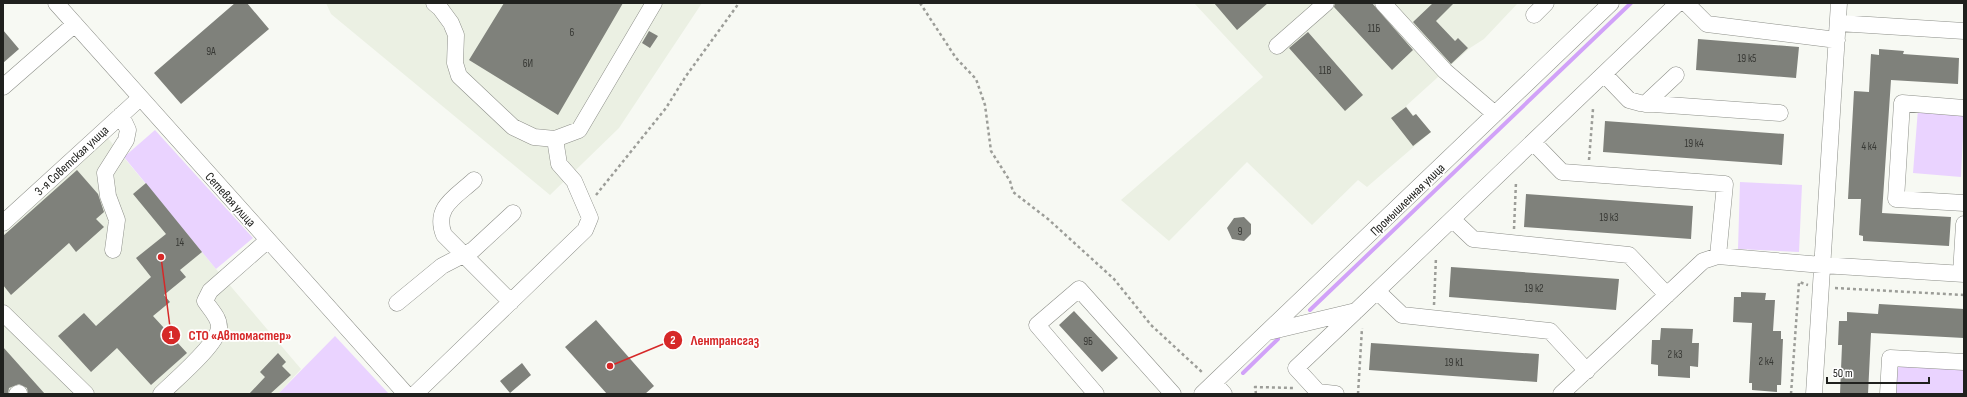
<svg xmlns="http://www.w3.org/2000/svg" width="1967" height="397" viewBox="0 0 1967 397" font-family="'Sofia Sans Condensed',sans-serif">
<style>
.built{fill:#ebf0e3}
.green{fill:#ead3ff}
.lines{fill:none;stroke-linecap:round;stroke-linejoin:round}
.stream{stroke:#d1a2f8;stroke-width:4}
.building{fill:#7f817b}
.minor-casing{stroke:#8d8f89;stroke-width:17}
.path{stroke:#9c9d98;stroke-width:2.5;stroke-dasharray:3 3;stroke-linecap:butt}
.minor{stroke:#fff;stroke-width:16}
.labels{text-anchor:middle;stroke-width:3.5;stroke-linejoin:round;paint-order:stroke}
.number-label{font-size:11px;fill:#383935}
.street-label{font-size:13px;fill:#20211e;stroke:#fff}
.leader{fill:none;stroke:#d62828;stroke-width:1.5}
.callout-dot{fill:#d62828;stroke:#fff;stroke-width:1.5}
.mark-label{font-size:12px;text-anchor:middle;font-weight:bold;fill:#fff}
.callout-label{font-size:14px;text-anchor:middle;font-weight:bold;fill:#d62828;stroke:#fff;stroke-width:3.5;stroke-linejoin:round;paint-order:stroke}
</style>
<rect width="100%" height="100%" fill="#f7f9f3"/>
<path class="built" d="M326 3H702L619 128 550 195 331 14Z
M1194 3H1518L1484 39 1470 48 1406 106 1413 115 1416 114 1431 132 1367 187 1358 180 1312 225 1247 162 1169 241 1121 200 1263 77Z
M107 137 216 269 301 369 278 394H3V234Z"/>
<path class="green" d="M1918 109 1964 113 1961 177 1913 173Z
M155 130 253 238 216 269 124 157Z
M1740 182 1802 185 1799 252 1738 249Z
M335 336 389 394H278Z
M1898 366 1964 370V394H1896Z"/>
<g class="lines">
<path class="stream" d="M1310 310 1631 3
M1243 373 1278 339"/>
</g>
<path class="building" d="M235 3H247L269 29 181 104 154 73Z
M504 3H623L558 115 469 60Z
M1214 3H1268L1237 30Z
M1335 3H1372L1413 50 1392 70 1334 7Z
M1433 3H1454L1436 21 1455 41 1458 38 1468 48 1451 64 1413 22Z
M3 30 19 49 3 63Z
M649 31 658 36 650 48 642 43Z
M1308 32 1363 95 1345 111 1289 48Z
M1698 39 1799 47 1796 78 1696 70Z
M1879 49 1904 51 1903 54 1959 58 1958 84 1891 80 1882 213 1951 217 1949 246 1863 241V236L1859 235 1861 199H1848L1854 91 1869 92 1871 54 1879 55Z
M1406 107 1413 116 1416 114 1431 132 1413 146 1391 118Z
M1605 121 1784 134 1782 165 1603 152Z
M77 170 98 194 104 212 96 219 104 227 76 252 69 243 11 295 3 285V236Z
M146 183 202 252 180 270 186 277 164 295 170 302 153 316 187 353 151 385 117 348 91 372 58 336 84 313 96 326 151 277 136 258 166 234 133 194Z
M1526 194 1693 206 1691 239 1524 227Z
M1244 217 1251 224V234L1244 241 1232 239 1227 228 1234 218Z
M1451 267 1619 279 1616 310 1449 297Z
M1741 292 1766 293 1765 300H1775L1773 331H1781V339H1783L1781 385H1777V392L1752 390V383H1749L1752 323 1733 322 1734 297H1741Z
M1879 304 1964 309V338L1871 333 1868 394H1840L1842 345H1838L1839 321H1847V312L1878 314Z
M1074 311 1118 358 1102 372 1059 325Z
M596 320 654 386 645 394H607L565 347Z
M1661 328 1693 329 1692 343H1699L1698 367 1690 366V378L1658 376V365L1651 364 1652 340H1660Z
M1371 343 1539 354 1537 382 1369 370Z
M3 347 45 394H28L27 388 19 384 9 388 8 394H3Z
M278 353 286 362 282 366 291 375 270 394H249L265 377 260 372Z
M522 363 531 375 510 393 500 381Z"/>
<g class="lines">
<defs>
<path id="minor" d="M56 3 406 394
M434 3 440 8 451 23 456 35 455 63 459 76 513 127 534 137 555 139 579 130 654 3
M1383 3 1445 71 1495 114
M1686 3 1707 24 1837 40
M1534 15 1546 3
M1838 23 1964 31
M1277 46 1326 3
M1604 74 1629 100 1640 103 1780 113
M3 87 75 24
M1645 104 1676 75
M1964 108 1902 103 1896 199 1964 203
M1533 142 1562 172 1725 184 1718 256
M474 180C456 197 433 207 444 235L511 302
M1452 219 1473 239 1629 255 1667 295
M3 223 140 98
M113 250 117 220 108 196 105 173 126 140 128 130 121 115
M1961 274 1964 224
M1377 291 1402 315 1550 331 1587 371
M397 303 442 266 473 250 513 213
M3 313 86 394
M1268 332 1356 311 1678 3
M1214 383 1224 394
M17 394 19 393
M161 394C174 381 217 345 219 328 220 318 210 309 205 301L210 291 268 240
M415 394 585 230 590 218 574 181 559 164 555 139
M1096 394 1037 325 1079 289 1173 394
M1202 394 1611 3
M1336 394 1318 392 1296 368 1355 312
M1561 394 1703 261 1718 256 1822 265 1964 274
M1814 394 1839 3
M1888 394 1890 358 1964 362"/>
</defs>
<use href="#minor" class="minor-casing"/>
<path class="path" d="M920 3 956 58 976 79 985 105 991 151 1010 181 1013 192 1048 219 1114 279 1151 325 1203 373
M1589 160 1593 109
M596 195 666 108 686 76 739 3
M1514 229 1516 182
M1835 288 1964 295
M1434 305 1436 257
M1256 394 1255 387 1294 388
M1358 394 1362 328
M1791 394 1799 282 1808 285"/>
<use href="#minor" class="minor"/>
</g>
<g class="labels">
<g class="number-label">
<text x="1374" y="32">11Б</text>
<text x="572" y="36">6</text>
<text x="211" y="55">9А</text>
<text x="1747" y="62">19 к5</text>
<text x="528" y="67">6И</text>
<text x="1325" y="74">11В</text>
<text x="1694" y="147">19 к4</text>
<text x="1869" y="150">4 к4</text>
<text x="1609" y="221">19 к3</text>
<text x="1240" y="235">9</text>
<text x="180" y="246">14</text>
<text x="1534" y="292">19 к2</text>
<text x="1088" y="345">9Б</text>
<text x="1675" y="358">2 к3</text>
<text x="1766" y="365">2 к4</text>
<text x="1454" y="366">19 к1</text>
</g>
<g class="street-label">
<text transform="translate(71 160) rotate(-43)" y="5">3-я Советская улица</text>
<text transform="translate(231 199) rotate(48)" y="5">Сетевая улица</text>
<text transform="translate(1407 199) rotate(-44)" y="5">Промышленная улица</text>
</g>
</g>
<path class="leader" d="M161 257L171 335M610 366L673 340"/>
<g class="callout-dot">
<circle cx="161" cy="257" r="4"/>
<circle cx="610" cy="366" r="4"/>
<circle cx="171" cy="335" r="10"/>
<circle cx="673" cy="340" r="10"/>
</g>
<g class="mark-label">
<text x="171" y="339">1</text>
<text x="673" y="344">2</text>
</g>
<g class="callout-label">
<text x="240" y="340">СТО «Автомастер»</text>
<text x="725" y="345">Лентрансгаз</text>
</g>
<rect width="1967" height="397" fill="none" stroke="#20211e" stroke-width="8"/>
<path d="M1827 377v6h102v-6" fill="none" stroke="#20211e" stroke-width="2"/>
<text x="1833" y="377" font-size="12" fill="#20211e" stroke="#ffffff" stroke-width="3" paint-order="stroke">50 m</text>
</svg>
